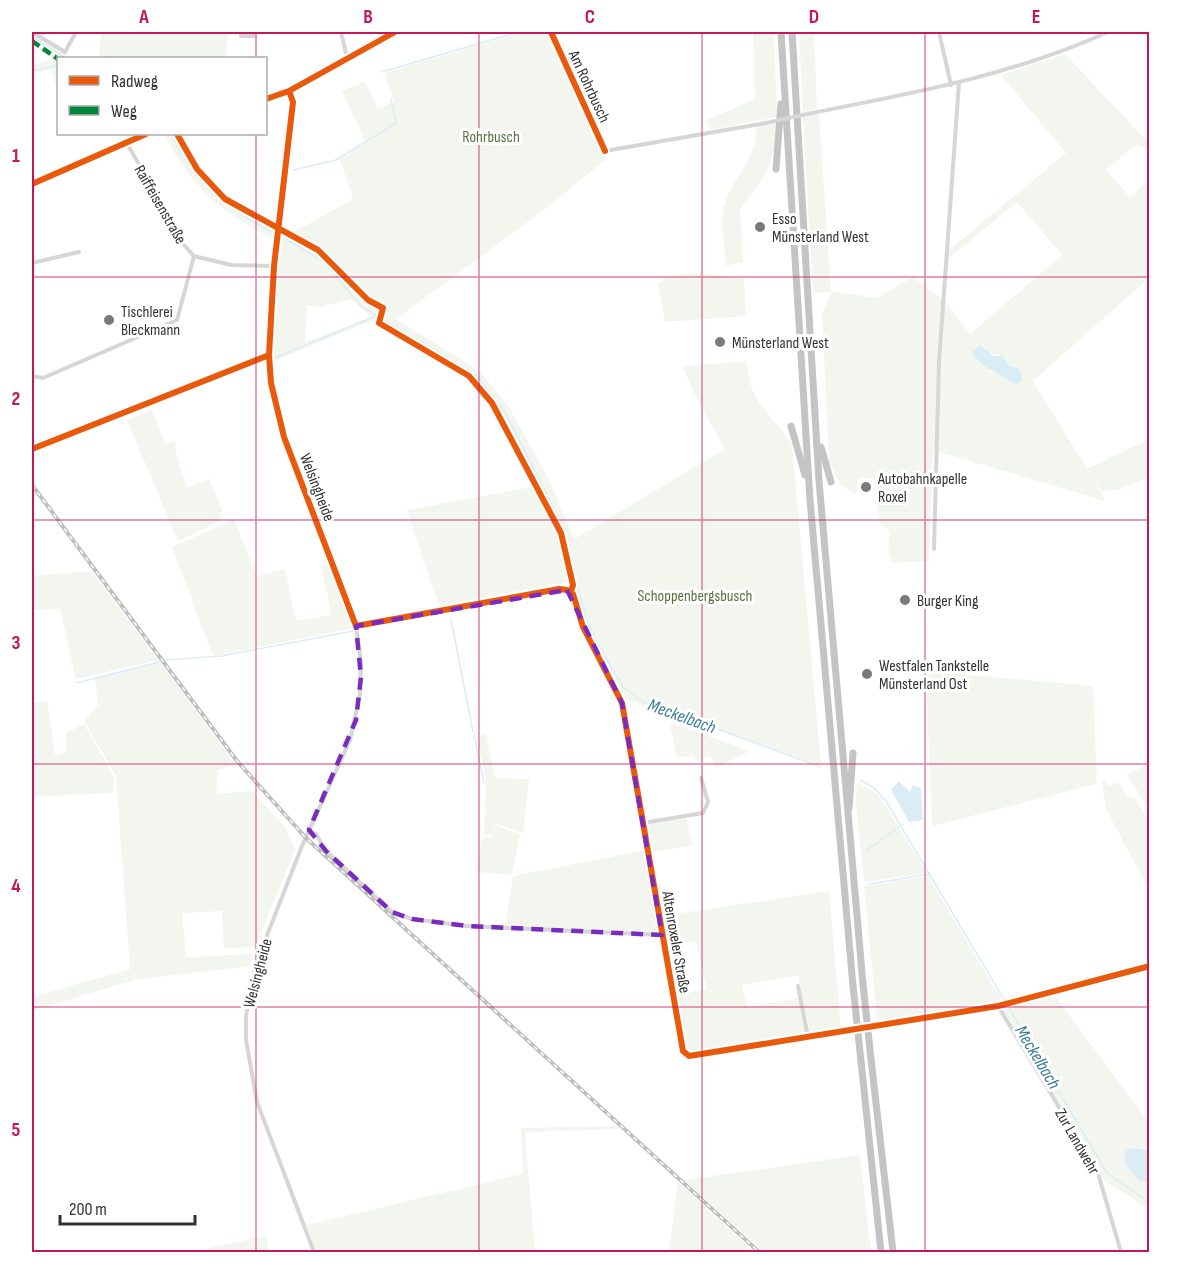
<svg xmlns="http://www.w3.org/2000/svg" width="1181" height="1284" viewBox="0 0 1181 1284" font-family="'Sofia Sans Condensed',sans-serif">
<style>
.green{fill:#f3f6ee;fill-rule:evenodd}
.water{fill:#dbedf4}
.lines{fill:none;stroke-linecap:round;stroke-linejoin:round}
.stream{stroke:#dbedf4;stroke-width:1.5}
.street{stroke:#d6d6d6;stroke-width:4}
.highway{stroke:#c4c4c4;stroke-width:7}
.rail-casing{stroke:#bebebe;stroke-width:4}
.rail{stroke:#fff;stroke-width:1.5;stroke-dasharray:4.5;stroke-linecap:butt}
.street-bridge{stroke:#d6d6d6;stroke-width:4}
.highway-bridge{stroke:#c4c4c4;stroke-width:7}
.quiet{stroke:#00873e;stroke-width:4.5;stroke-dasharray:9 4.5;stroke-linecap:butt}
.cycleway-casing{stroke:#fff;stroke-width:10}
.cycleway{stroke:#e8590c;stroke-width:6}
.marked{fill:none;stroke:#7b2cbf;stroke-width:4.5;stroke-dasharray:12 8;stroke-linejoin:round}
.grid{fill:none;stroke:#c2185b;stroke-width:1.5;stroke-opacity:0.55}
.poi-dot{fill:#7a7a7a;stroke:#fff;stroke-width:2}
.labels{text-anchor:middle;stroke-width:6;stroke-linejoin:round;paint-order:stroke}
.street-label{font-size:16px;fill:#323232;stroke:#fff}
.park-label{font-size:16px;fill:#5a713c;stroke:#fff}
.poi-label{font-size:16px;fill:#323232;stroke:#fff;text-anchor:start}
.water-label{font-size:18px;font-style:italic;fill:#3b7e99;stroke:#fff}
.neatline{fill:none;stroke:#c2185b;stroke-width:2}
.grid-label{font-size:20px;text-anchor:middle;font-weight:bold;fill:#c2185b}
</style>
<rect width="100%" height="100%" fill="#fff"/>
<path class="green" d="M101 32H228L226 58H99Z
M522 32H548L606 159 540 213 396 319 481 372 510 409 547 476 574 539 725 449 698 401 682 366 747 361C749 405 771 412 792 445L821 765 625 699 586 625 576 595 568 555 571 551 567 552 562 532 502 414 489 397 463 371 380 321 373 320 274 361 280 240 353 199 340 159 366 143 342 91 365 81 378 109 394 102 385 73ZM351 299 371 317 305 343 307 305 321 307Z
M753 32H774L777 117 710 130 707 120 755 99Z
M799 32H814L817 109 803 112Z
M32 33 72 58H58V94L52 69 32 74V65L54 59 32 45Z
M1065 54 1149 143V152L1137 144 1106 170 1130 197 1149 181V278L1033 381 1087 469 1149 439V477L1116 490 1102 491 1095 481 1105 501 933 450 929 561 892 563 888 547 890 531 880 524 874 478H858L856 495 840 484 829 462 822 313 831 292 813 293 803 117 819 114 831 291 877 298 913 277 945 301 970 334 1062 255 1017 202 948 259V251L1066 153 1001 75ZM983 346 988 353 998 355 1013 368 1016 385 1006 377 991 372Z
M777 123C774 167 766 176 740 209L743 262 726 266C725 247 718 219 726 200 738 170 754 164 757 127Z
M164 134H176C202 187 225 202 276 231L273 239C218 208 194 192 164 134Z
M693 273 744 278 746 316 665 322 658 284 667 277Z
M152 410 165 444 175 441 177 458 187 488 209 479 222 510 217 523 178 541 127 420Z
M537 486 560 533 572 581 439 606 407 510Z
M234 519 257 576 285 569 296 621 332 615 321 566 328 564 354 628 213 656 172 547Z
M92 571 94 575 158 660 76 679 60 609 32 610V576Z
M160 662 236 765 218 770 216 794 252 791 286 828 295 849 255 947 224 948 222 911 182 913 186 957 253 954 250 966 134 980 32 1011V997L130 969 116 776 84 721 98 705 95 679Z
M926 671 1093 686 1097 784 932 826Z
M47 700 55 755 66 752V733L84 724 114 777V793L32 797V704Z
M669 722 750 751 716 768 710 755 697 762 692 755 677 758Z
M486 734 495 778 529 779 523 833 495 823 492 834 484 836 486 779 476 738Z
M1149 763V809L1127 775Z
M1105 781 1108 786 1118 782 1127 796 1134 797 1149 820V890L1106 809 1102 782Z
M857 782 876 793 884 803 927 873 864 882 856 804Z
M686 819 693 846 651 852 646 824Z
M495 825 520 834 512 875 476 872 482 838 492 836Z
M646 850 659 933 505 926 513 876Z
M928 876 1002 1001 885 1021 877 1018 864 886Z
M829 891 841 1029 810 1034 798 975 742 985 747 1007 799 998 806 1035 690 1053 684 1048 675 995 707 989 696 941 666 946 661 916Z
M1053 993 1149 1123V1150L1140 1148 1124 1162 1139 1181 1149 1183V1209L1105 1181 1002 1008Z
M617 1126 620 1129 525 1132 535 1252H316L307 1225 523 1174 521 1128Z
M860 1155 871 1252H764L684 1180Z
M678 1182 754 1252H669Z
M266 1236 269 1252H189Z"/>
<path class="water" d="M980 345 993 356H1002L1010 366 1020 369 1022 381 1016 385C998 371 985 372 972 352Z
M899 781 910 792 913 785 921 788 923 820 909 822 891 790Z
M1131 1148 1149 1150V1183L1139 1181 1124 1162 1126 1151Z"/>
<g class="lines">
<path class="stream" d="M32 36 65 58
M32 71 58 65
M382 72 518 32
M171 134C197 188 222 204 273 233
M293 170 336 160 396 123 391 99
M285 239 323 261 362 307 477 376 506 414 561 523 585 615 596 641 623 687 643 702 821 767
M274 358 376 316
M451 619 473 732
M361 629 450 612
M164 660 221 656 353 631
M76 683 159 662
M474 735 484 783
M860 780 874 788 886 801 1107 1173 1150 1203
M867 850 903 824
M869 884 930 874"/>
<path class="street" d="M32 32 65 52 76 32
M241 32V36H254
M341 32 347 58
M551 32 605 151 766 123
M939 32 951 85
M289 91 293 102 274 266 269 369 277 414 284 437 356 626 361 662 360 694 350 740 302 846 255 966 246 1016V1040L257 1102 314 1252
M266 99 289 91 395 32
M812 113C914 93 1013 75 1108 32
M126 142 153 188 177 237 194 256 231 265 274 266
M32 184 146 134
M32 263 79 252
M32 376 43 378 177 320 194 256
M32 449 269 355
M934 549 939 362 959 83
M356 626 559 589 567 590 573 594 583 627 622 703 683 1051 689 1056 998 1006 1150 966
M643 823 703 813 708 802 701 778
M309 830 316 834 326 851 392 912 412 919 467 926 662 935
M798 986 808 1037
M998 1006 1097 1170 1121 1252"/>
<path class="highway" d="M781 32 810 500 853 986
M792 32 819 481 863 984
M776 169 781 104
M791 426 805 475
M821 447 831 482
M849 808 853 753
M871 1059 893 1252
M861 1061 881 1252"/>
<defs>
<path id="rail" d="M32 485 237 761 306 838 759 1252"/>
</defs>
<use href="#rail" class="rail-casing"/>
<use href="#rail" class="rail"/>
<path class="street-bridge" d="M766 123 812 113"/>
<path class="highway-bridge" d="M863 984 871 1059
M853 986 861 1061"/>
<path class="quiet" d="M32 41 58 59"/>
<defs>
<path id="cycleway" d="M551 32 605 151
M289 91 293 102 274 266 269 355 271 383 284 437 356 626 559 589 567 590 573 594 583 627 622 703 683 1051 689 1056 998 1006 1150 966
M266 99 289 91 395 32
M177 134 197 169 225 199 318 250 368 300 383 308 379 323 469 376 492 403 561 533 573 585 571 591
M32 184 146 134
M32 449 269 355"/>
</defs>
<use href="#cycleway" class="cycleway-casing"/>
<use href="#cycleway" class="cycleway"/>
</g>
<path class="marked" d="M567 590 622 703 662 935 467 926 412 919 392 912 326 851 309 830 356 720 361 677 356 626Z"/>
<path class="grid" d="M256 32V58M479 32V1252M702 32V1252M925 32V1252M256 134V1252M32 277H1150M32 520H1150M32 764H1150M32 1007H1150"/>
<g class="poi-dot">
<circle cx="760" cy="227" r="6"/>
<circle cx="109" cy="320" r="6"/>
<circle cx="720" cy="342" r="6"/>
<circle cx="866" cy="487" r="6"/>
<circle cx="905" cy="600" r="6"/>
<circle cx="867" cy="674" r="6"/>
</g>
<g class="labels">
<g class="street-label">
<text transform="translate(590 86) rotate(65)" y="6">Am Rohrbusch</text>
<text transform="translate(161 204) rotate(60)" y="6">Raiffeisenstraße</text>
<text transform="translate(318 487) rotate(69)" y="6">Welsingheide</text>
<text transform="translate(677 942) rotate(80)" y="6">Altenroxeler Straße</text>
<text transform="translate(257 973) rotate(-75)" y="6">Welsingheide</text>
<text transform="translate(1078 1141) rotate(60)" y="6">Zur Landwehr</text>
</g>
<g class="park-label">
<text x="491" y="142">Rohrbusch</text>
<text x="695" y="601">Schoppenbergsbusch</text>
</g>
<g class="poi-label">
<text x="772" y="224">Esso<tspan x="772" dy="18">Münsterland West</tspan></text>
<text x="121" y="317">Tischlerei<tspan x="121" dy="18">Bleckmann</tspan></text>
<text x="732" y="348">Münsterland West</text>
<text x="878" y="484">Autobahnkapelle<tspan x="878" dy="18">Roxel</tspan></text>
<text x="917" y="606">Burger King</text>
<text x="879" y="671">Westfalen Tankstelle<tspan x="879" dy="18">Münsterland Ost</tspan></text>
</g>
<g class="water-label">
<text transform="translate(682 716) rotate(20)" y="6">Meckelbach</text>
<text transform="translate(1038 1057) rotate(59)" y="6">Meckelbach</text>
</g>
</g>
<rect width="1181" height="1284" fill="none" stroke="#ffffff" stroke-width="66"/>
<rect x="57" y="57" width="210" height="78" fill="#ffffff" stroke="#adadad" stroke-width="1.5"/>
<rect x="69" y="76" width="30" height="9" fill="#e8590c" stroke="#adadad" stroke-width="1.5"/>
<text x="111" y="87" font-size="18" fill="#323232">Radweg</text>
<rect x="69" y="106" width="30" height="9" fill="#00873e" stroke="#adadad" stroke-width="1.5"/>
<text x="111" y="117" font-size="18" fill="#323232">Weg</text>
<path d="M60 1215v9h135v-9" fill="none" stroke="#323232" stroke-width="3"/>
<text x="69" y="1215" font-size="18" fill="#323232" stroke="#ffffff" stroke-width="4.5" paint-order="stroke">200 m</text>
<rect x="33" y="33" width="1115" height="1218" class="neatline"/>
<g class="grid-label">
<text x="144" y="23">A</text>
<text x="368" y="23">B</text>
<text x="590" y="23">C</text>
<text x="814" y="23">D</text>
<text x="1036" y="23">E</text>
<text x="16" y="162">1</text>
<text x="16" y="405">2</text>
<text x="16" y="649">3</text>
<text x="16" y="892">4</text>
<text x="16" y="1136">5</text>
</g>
</svg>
